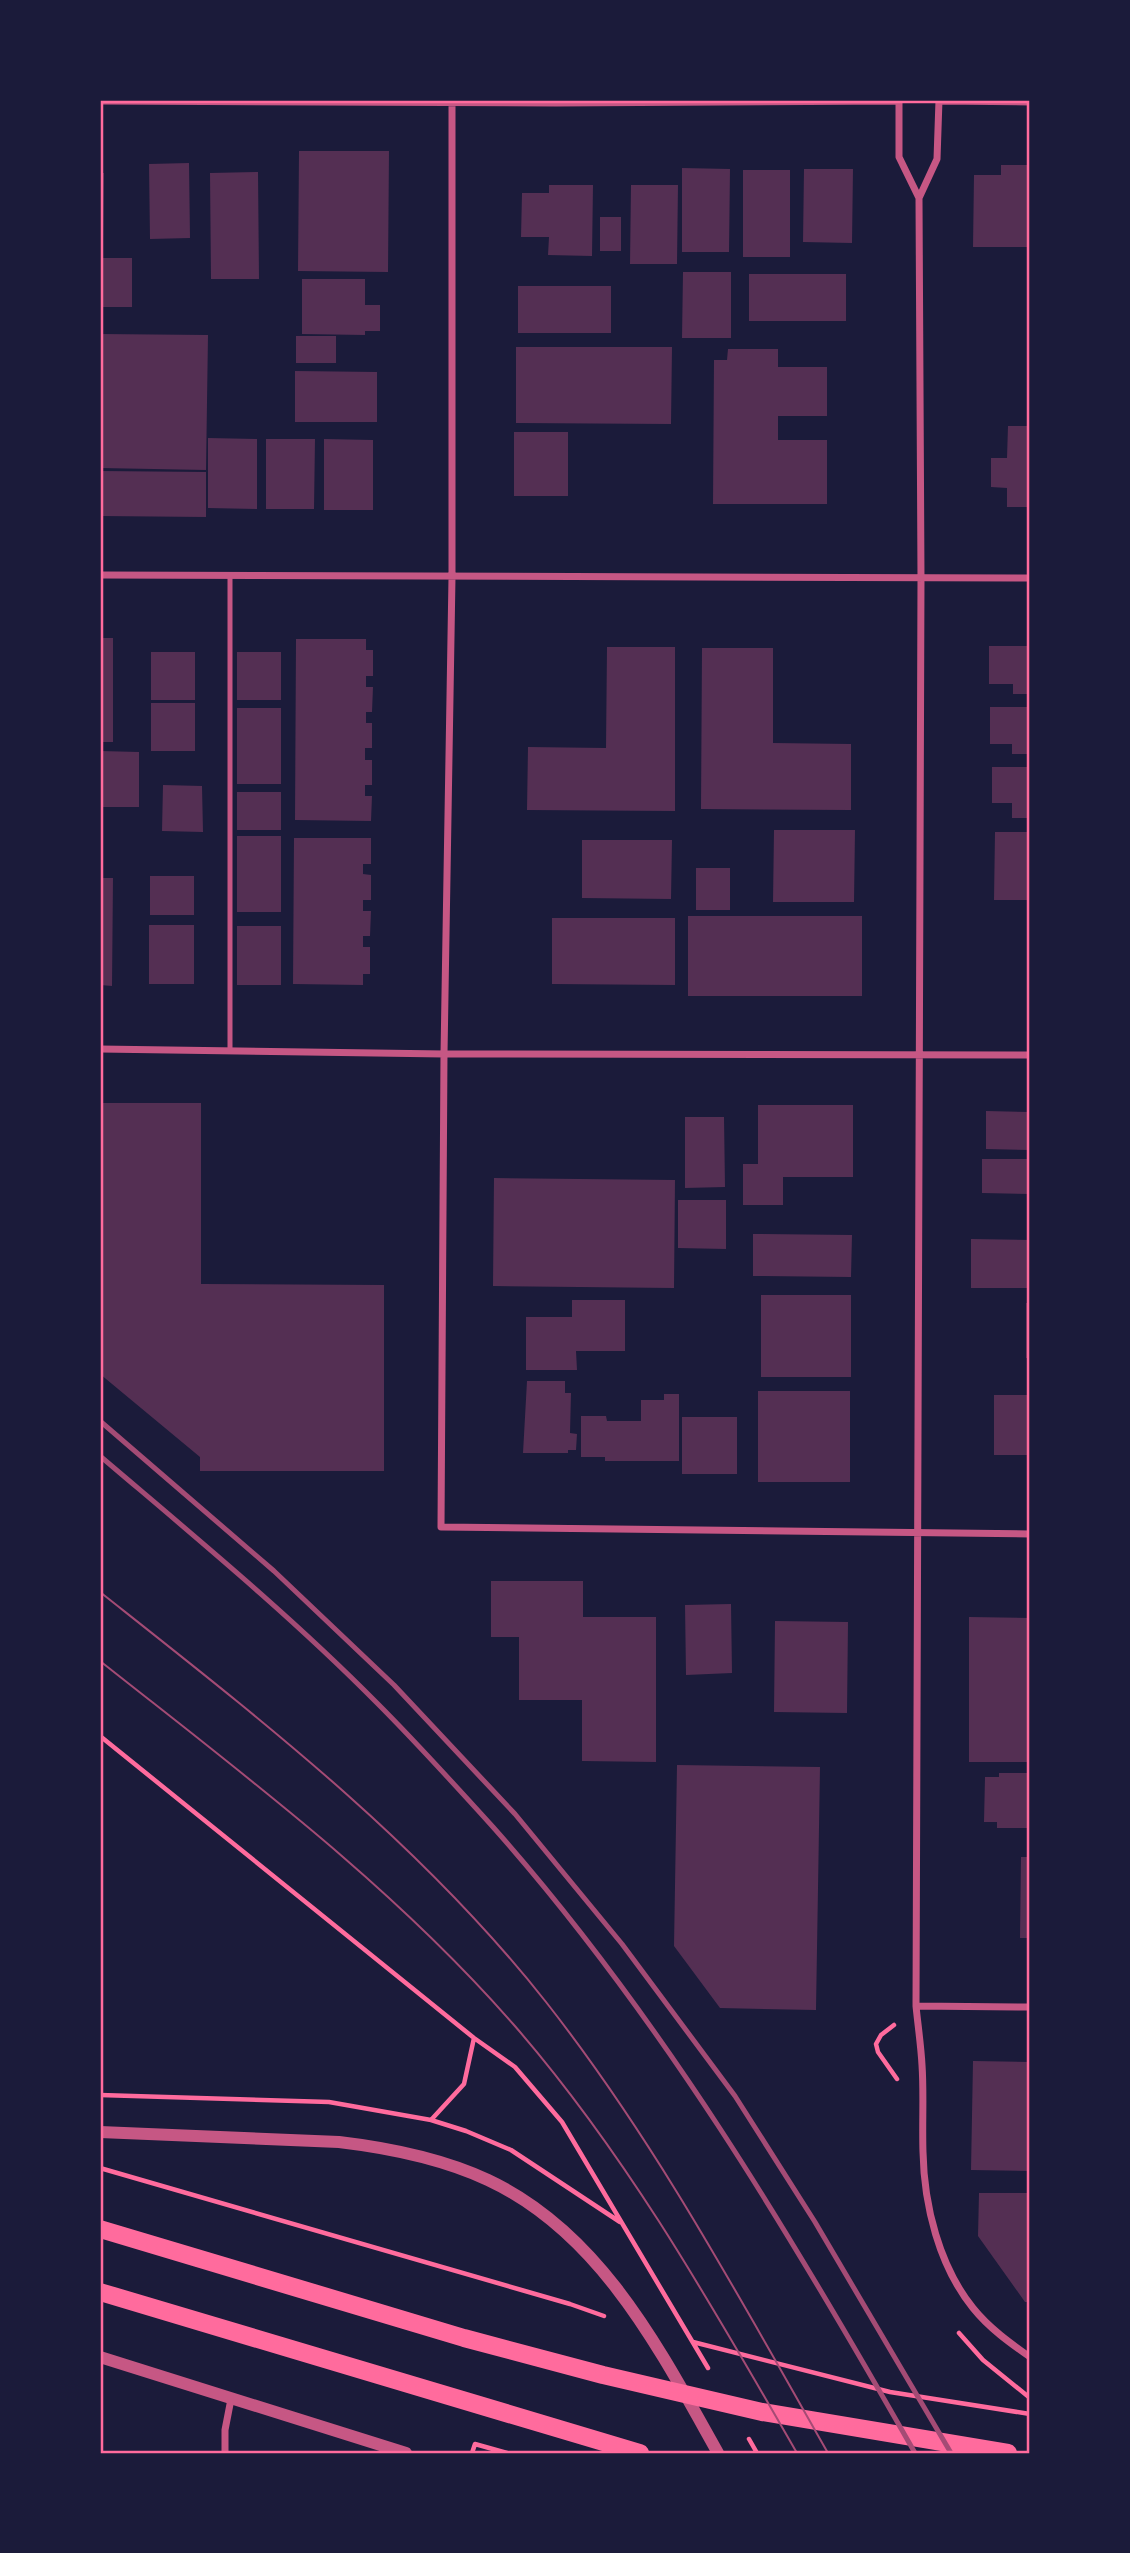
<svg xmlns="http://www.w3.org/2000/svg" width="1130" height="2553" viewBox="0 0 1130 2553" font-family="'Libre Baskerville',serif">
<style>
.building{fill:#542f53}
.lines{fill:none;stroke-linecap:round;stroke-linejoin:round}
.path{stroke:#ff6b9d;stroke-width:4.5}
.service{stroke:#c65784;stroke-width:5}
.minor{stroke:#c65784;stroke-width:7}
.tertiary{stroke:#c65784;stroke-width:12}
.primary{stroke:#ff6b9d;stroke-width:18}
.tram{stroke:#a44b75;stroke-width:2}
.rail{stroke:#a44b75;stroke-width:5}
.neatline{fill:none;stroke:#ff6b9d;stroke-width:2.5}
</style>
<rect width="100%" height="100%" fill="#1b1b3a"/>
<path class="building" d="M299 151H389L388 272 298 271Z
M189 163 190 238 150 239 149 164Z
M1001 165H1030V247H973L974 175H1001Z
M682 168 730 169 729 252H682Z
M804 169H853L852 243 803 242Z
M743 170H790V257H743Z
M258 172 259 279H211L210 173Z
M100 173H104L103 241H100Z
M549 185H593L592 256 548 255 549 237H521L522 193H549Z
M631 185H678L677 264H630Z
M600 217H621V251H600Z
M100 258H132V307H100Z
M683 272H731V338H682Z
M749 274H846V321H749Z
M302 279H365V305H380V331H365V335L302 334Z
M518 286H611V333H518Z
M100 334 208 335 206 470 100 468Z
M296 336H336V363H296Z
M516 347H672L671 424 516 423Z
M728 349H778V367H827V416H778V440H827V504H713L714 360H727Z
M295 371 377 372V422H295Z
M1008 426H1030V507H1007V488L991 487V458H1007Z
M514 432H568V496H514Z
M208 438 257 439V509L208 508Z
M266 439H315L314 509H266Z
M324 439 373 440V510H324Z
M100 471 206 472V517L100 516Z
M100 638H113V742H100Z
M296 639H366V650H373V676H366V687H373L372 712H366V723H372V748H365V760H372V785H365V796H372L371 821 295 820Z
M989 646H1030V694H1013V684H989Z
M607 647H675V811L527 810 528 747 606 748Z
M702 648H773V743L851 744V810L701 809Z
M151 652H195V700H151Z
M237 652H281V700H237Z
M151 703H195V751H151Z
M990 707H1030V754H1012V744H990Z
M237 708H281V784H237Z
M100 751 139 752V807H100Z
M992 767H1030V818H1012V803H992Z
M163 785 202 786 203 832 162 831Z
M237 792H281V830H237Z
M774 830H855L854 902H773Z
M995 832H1030V900H994Z
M237 836H281V912H237Z
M294 838H371V864H363V874L371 875V900H363V911H371L370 936H363V947H370V974H363V985L293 984Z
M582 840H672L671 899 582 898Z
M696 868H730V910H696Z
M150 876H194V915H150Z
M100 878H113L112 986 100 985Z
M688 916H862V996H688Z
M552 918H675V985L552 984Z
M149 925H194V984H149Z
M237 926H281V985H237Z
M100 1103H201V1284L384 1285V1471H200V1457L100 1374Z
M758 1105H853V1177H783V1205H743V1164H758Z
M986 1111 1030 1112V1150L986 1149Z
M685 1117H724L725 1187 685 1188Z
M982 1159H1030V1194L982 1193Z
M494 1178 675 1180 674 1288 493 1286Z
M678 1200H726V1249L678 1248Z
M753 1234 852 1235 851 1277 753 1276Z
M971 1239 1030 1240V1288H971Z
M761 1295H851V1377H761Z
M572 1300H625V1351H576L577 1370H526V1317H572Z
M1026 1303H1030V1358H1026Z
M527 1381H565V1393H571L570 1433 577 1434 576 1450H568V1453H523Z
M758 1391H850V1482H758Z
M664 1394H679V1461H605V1457H581V1416H606L607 1421H641V1400H664Z
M994 1395H1030V1455H994Z
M682 1417H737V1474H682Z
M491 1581H583V1617H656V1762L582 1761V1700H519V1637H491Z
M731 1604 732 1673 686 1675 685 1605Z
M969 1617 1030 1618V1762H969Z
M775 1621 848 1622 847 1713 774 1712Z
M677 1765 820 1767 816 2010 720 2008 674 1946Z
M999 1773H1030V1828H997V1822H984L985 1777H999Z
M1021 1857H1030V1938H1020Z
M973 2061 1030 2062V2171L971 2170Z
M979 2193H1030V2302H1025L978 2236Z"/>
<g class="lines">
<path class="path" d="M100 1736 474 2038 515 2067 562 2122 708 2368
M894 2025 881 2035 876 2044 878 2052 897 2079
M100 2095 329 2102 431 2120 466 2131 511 2150 620 2222
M431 2120 464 2084 474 2038
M100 2168 570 2304 604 2316
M959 2333 983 2360 1030 2398
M693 2342 890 2392 1030 2414
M749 2439 757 2453
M472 2453 475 2444 507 2453"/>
<path class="service" d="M230 576V1050"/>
<path class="minor" d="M452 100V577L444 1054 441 1527 1030 1534
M899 100V157L919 198
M939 100 937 159 919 198 921 578 916 2006C918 2026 921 2046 922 2065 924 2094 922 2123 923 2152 924 2205 939 2266 973 2308 989 2328 1010 2343 1030 2357
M100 101 556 103 899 101
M939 101 1030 102
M100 575 1030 578
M100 1049 444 1054 1030 1055
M916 2006 1030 2007
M225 2453V2430L231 2399"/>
<path class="tertiary" d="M100 2132 339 2142C390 2148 441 2158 488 2180 601 2233 660 2350 718 2453
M100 2357 406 2453"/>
<path class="primary" d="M100 2229 464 2338 603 2375 762 2412 1008 2453
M100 2292 640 2453"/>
<path class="tram" d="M100 1592C259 1718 420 1842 546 2002 656 2142 740 2299 828 2453
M100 1661C244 1775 392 1885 514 2025 627 2155 711 2304 797 2453"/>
<path class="rail" d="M100 1421 274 1571 394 1685 515 1814 622 1944 735 2096 815 2222 951 2453
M100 1456C194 1536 290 1615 377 1703 417 1743 455 1785 493 1827 660 2015 791 2235 915 2453"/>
</g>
<rect width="1130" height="2553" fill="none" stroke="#1b1b3a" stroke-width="203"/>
<rect x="102" y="102" width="926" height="2350" class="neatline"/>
</svg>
